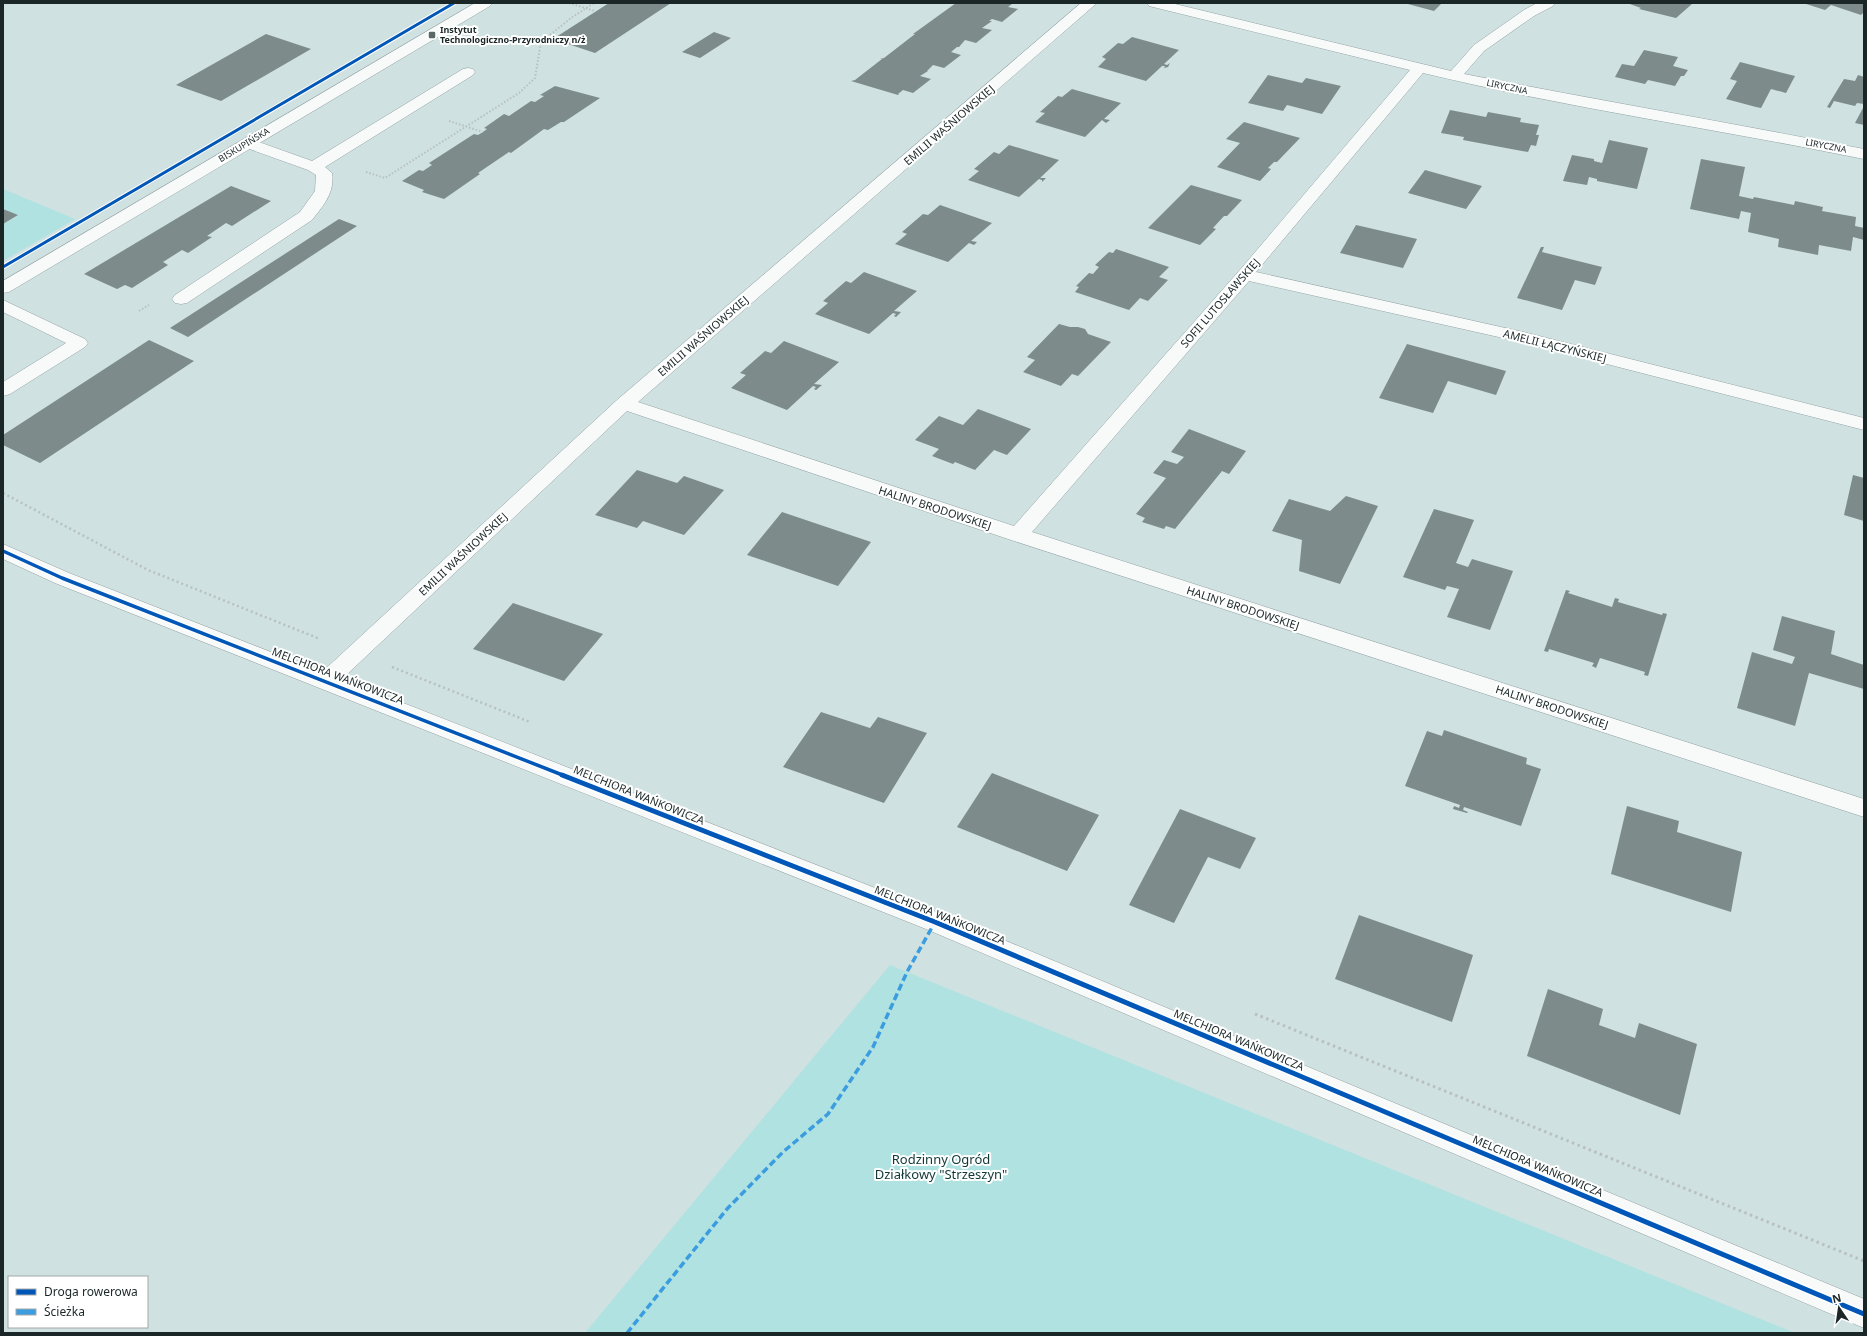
<svg xmlns="http://www.w3.org/2000/svg" width="1867" height="1336" viewBox="0 0 1867 1336" font-family="'Noto Sans',sans-serif">
<style>
.green{fill:#afe2e0}
.building{fill:#7d8b8b}
.lines{fill:none;stroke-linecap:round;stroke-linejoin:round}
.lane-casing{stroke:#94a2a2;stroke-width:1}
.street-casing{stroke:#94a2a2;stroke-width:1}
.secondary-casing{stroke:#94a2a2;stroke-width:1}
.path-far2{stroke:#b9c0c0;stroke-width:2;stroke-dasharray:1.5 2;stroke-linecap:butt}
.path-far1{stroke:#b9c0c0;stroke-width:2.5;stroke-dasharray:2 3;stroke-linecap:butt}
.path{stroke:#b9c0c0;stroke-width:3;stroke-dasharray:2.5 3.5;stroke-linecap:butt}
.lane{fill:#f8fafa;fill-rule:evenodd}
.street{fill:#f8fafa;fill-rule:evenodd}
.secondary{fill:#f8fafa;fill-rule:evenodd}
.quiet{stroke:#3b9ce0;stroke-width:3.5;stroke-dasharray:7 3.5;stroke-linecap:butt}
.cycleway-far2-casing{stroke:#fff;stroke-width:5}
.cycleway-far1-casing{stroke:#fff;stroke-width:6}
.cycleway-casing{stroke:#fff;stroke-width:8}
.cycleway-far2{stroke:#0057b8;stroke-width:3}
.cycleway-far1{stroke:#0057b8;stroke-width:3.5}
.cycleway{stroke:#0057b8;stroke-width:5}
.poi-dot{fill:#5a6868;stroke:#fff;stroke-width:1.5}
.labels{text-anchor:middle;stroke-width:4;stroke-linejoin:round;paint-order:stroke}
.far-poi-label{font-size:9px;font-weight:bold;fill:#1b2727;stroke:#fff;text-anchor:start}
.far-street-label{font-size:9px;fill:#1b2727;stroke:#fff}
.street-label{font-size:11px;fill:#1b2727;stroke:#fff}
.near-park-label{font-size:13px;fill:#0f3837;stroke:#fff}
</style>
<rect width="100%" height="100%" fill="#cfe1e1"/>
<path class="green" d="M3 189 75 219 3 261V224L18 216 3 209Z
M890 965 907 972 1795 1333H585Z"/>
<path class="building" d="M609 3H671L595 53 553 39Z
M956 3H1010L1012 4 1008 7 1018 9 1002 22 992 19 989 21H992L982 28 992 30 976 43 965 40 959 47H957L951 52 961 55 944 68 933 65 927 71H928L920 76 931 79 913 93 903 90 898 94H899L898 95 851 81 855 80 882 59H880L884 58 915 34H913Z
M1404 3H1442L1434 11Z
M1627 3H1691L1692 4 1676 18 1639 9 1641 8Z
M1803 3H1864V12L1861 15 1831 5 1825 10Z
M714 32 731 38 700 58 682 52Z
M266 34 311 49 221 101 176 85Z
M1132 37 1179 50 1164 64 1167 65 1170 63 1168 67 1164 68 1165 66H1162L1146 81 1098 67 1106 59 1102 57 1118 43 1123 44Z
M1644 50 1678 57 1673 66 1688 70 1684 76H1681L1675 86 1648 80 1645 84 1615 77 1622 64 1634 66Z
M1740 62 1795 76 1786 93 1771 89 1761 108 1756 107 1726 99 1737 81 1730 79Z
M1268 75 1302 83 1306 78 1341 86 1322 114 1287 105 1283 111 1248 103Z
M1858 75 1864 77V104L1857 103 1855 106 1834 101 1830 108 1827 107 1844 79 1855 81Z
M555 86 600 98 564 122H561L548 130 544 129 511 153 509 152 478 173 480 174 444 199 422 192 424 190 402 181 419 170 423 171 432 165 429 163 474 134 478 135 483 132 487 129 484 128 504 114 509 116 531 101 535 102 544 96 540 95Z
M1072 89 1121 103 1104 119 1110 120 1106 123 1102 120 1085 137 1035 122 1045 113 1040 112 1058 96 1062 97Z
M1864 106V125L1855 123Z
M1450 110 1486 117 1488 112 1521 118 1520 122 1539 125 1536 135H1539L1536 146 1531 145 1528 152 1463 140 1464 137 1441 133Z
M1244 122 1300 138 1277 162H1274L1268 168 1271 169 1260 181 1217 167 1240 143 1226 139Z
M1609 140 1648 148 1637 189 1597 181V179L1589 177 1587 185 1563 181 1572 155 1594 159V161L1602 163Z
M1009 145 1059 160 1040 178H1046L1042 182V180L1039 179 1019 197 968 180 979 171 974 169 994 152 999 154Z
M1701 159 1745 167 1739 196 1753 199 1754 197 1794 205 1795 201 1823 207 1822 211 1856 217 1855 226 1864 228V240L1853 237 1851 251 1819 245 1818 255 1778 247 1779 239 1748 232 1751 213 1741 211 1739 219 1690 209Z
M1425 170 1482 186 1466 209 1408 193Z
M1191 185 1242 200 1227 216H1224L1213 228 1216 229 1200 245 1148 228Z
M231 186 271 201 232 226 226 223 207 236 212 237 188 253 182 250 163 262 168 265 132 288 125 285 117 289 84 274Z
M940 205 992 223 971 241 977 242 974 245 969 243 948 262 895 244 907 234 902 232 923 214 928 215Z
M3 209 18 215 3 224Z
M339 219 357 226 188 337 170 328Z
M1356 225 1417 239 1403 268 1340 253Z
M1541 247H1544L1542 252 1602 267 1595 285 1575 280 1562 310 1517 298Z
M1116 249 1169 267 1159 277 1168 280 1148 301 1140 298 1129 310 1075 292 1079 287 1076 286 1089 273 1093 274 1099 267 1095 265 1109 252 1113 253Z
M864 272 917 291 894 311 901 312 896 317 894 316 896 314 893 313 869 334 815 314 828 303 823 301 846 281 851 283Z
M1059 324 1070 327H1078L1085 329 1088 334 1111 342 1078 376 1072 374 1061 386 1023 372 1035 360 1027 357Z
M149 340 194 361 40 463 3 445V435Z
M784 341 839 362 814 384 822 385 816 390 814 389 816 387 813 386 787 410 731 388 746 375 740 373 765 351 771 353Z
M1407 344 1506 371 1496 395 1448 381 1433 413 1379 398Z
M978 409 1031 429 1007 455 994 450 975 470 955 462 953 464 932 456 939 449 915 440 939 416 963 425Z
M1189 429 1246 451 1229 474 1222 471 1175 529 1166 526 1164 529 1142 522 1145 518 1136 514 1166 478 1153 473 1164 460 1177 464 1184 457 1171 452Z
M637 470 677 483 684 476 724 490 684 535 643 521 637 528 595 515Z
M1853 475 1864 478V521L1844 515Z
M1346 496 1378 506 1340 584 1299 571 1302 540 1272 531 1289 499 1330 511Z
M1434 509 1474 520 1456 563 1468 567 1472 559 1513 571 1490 630 1447 617 1459 589 1447 586 1445 590 1403 577Z
M782 512 871 542 838 586 747 555Z
M1566 590 1570 591 1568 593 1612 607 1615 598 1619 599 1618 602 1662 615 1663 613 1667 614 1648 676 1644 675 1645 672 1600 658 1596 668 1592 666 1594 663 1549 649 1548 652 1544 651Z
M513 603 603 634 564 681 473 649Z
M1782 616 1835 631 1831 654 1864 665V689L1809 673 1795 726 1737 708 1752 652 1792 664 1795 657 1773 650Z
M821 712 870 728 878 717 927 733 884 803 783 767Z
M1444 730 1527 758 1526 764 1541 769 1521 826 1464 807 1463 810 1468 812 1467 813 1453 809 1454 806 1459 808 1460 805 1405 786 1427 731 1442 736Z
M992 773 1099 815 1067 871 957 827Z
M1627 806 1679 821 1677 832 1742 852 1731 912 1611 874Z
M1180 809 1256 838 1240 869 1208 857 1174 923 1129 905Z
M1359 915 1473 955 1452 1022 1335 979Z
M1548 989 1603 1009 1599 1025 1635 1038 1639 1023 1697 1044 1680 1115 1527 1056Z"/>
<g class="lines">
<defs>
<path id="lane" d="M468 68 473 69 475 72 473 75 325 167 332 173C335 192 324 205 312 220L187 303 181 304 175 303 172 299 175 295 300 212 315 191 316 175 308 170 241 146 239 143 241 140 247 138 253 140 312 161 463 69Z
M3 300 85 339 88 343 85 347 10 394 3 396V382L66 343 3 312Z"/>
<path id="street" d="M1081 3H1097L638 402 1014 526 1239 271 1410 70 1149 6 1147 3H1171L1451 71 1474 45 1524 10 1537 3H1555L1553 6 1534 16 1484 51 1464 74C1597 100 1731 123 1864 149V159C1717 129 1568 108 1423 73L1256 272 1523 332 1864 418V430L1521 342 1249 281 1032 532 1864 799V817L1011 540 627 411 342 679 944 915 1864 1299V1328L926 929 55 583 3 559V544L69 573 322 672 617 400Z"/>
<path id="secondary" d="M475 3H492L490 6 9 292 3 293V281Z"/>
</defs>
<use href="#lane" class="lane-casing"/>
<use href="#street" class="street-casing"/>
<use href="#secondary" class="secondary-casing"/>
<path class="path-far2" d="M569 3 595 11
M449 121 483 132
M366 172 385 178 519 93 535 78 541 42 571 18 594 3
M139 311 149 305"/>
<path class="path-far1" d="M3 493 148 570 320 639
M392 667 530 722"/>
<path class="path" d="M1255 1014 1864 1261"/>
<use href="#lane" class="lane"/>
<use href="#street" class="street"/>
<use href="#secondary" class="secondary"/>
<path class="quiet" d="M627 1333 727 1209 783 1152 828 1114 873 1047 907 972 935 922"/>
<defs>
<path id="cycleway-far2" d="M3 267 454 3"/>
<path id="cycleway-far1" d="M3 551 62 578 565 776"/>
<path id="cycleway" d="M562 775 935 922 1864 1314"/>
</defs>
<use href="#cycleway-far2" class="cycleway-far2-casing"/>
<use href="#cycleway-far1" class="cycleway-far1-casing"/>
<use href="#cycleway" class="cycleway-casing"/>
<use href="#cycleway-far2" class="cycleway-far2"/>
<use href="#cycleway-far1" class="cycleway-far1"/>
<use href="#cycleway" class="cycleway"/>
</g>
<rect class="poi-dot" x="428" y="31" width="8" height="8" rx="2"/>
<g class="labels">
<g class="far-poi-label">
<text x="440" y="33">Instytut<tspan x="440" dy="10">Technologiczno-Przyrodniczy n/ż</tspan></text>
</g>
<g class="far-street-label">
<text transform="translate(1507 87) rotate(12)" y="3">LIRYCZNA</text>
<text transform="translate(244 145) rotate(-31)" y="3">BISKUPIŃSKA</text>
<text transform="translate(1826 146) rotate(11)" y="3">LIRYCZNA</text>
</g>
<g class="street-label">
<text transform="translate(949 125) rotate(-41)" y="4">EMILII WAŚNIOWSKIEJ</text>
<text transform="translate(1220 303) rotate(-49)" y="4">SOFII LUTOSŁAWSKIEJ</text>
<text transform="translate(703 336) rotate(-41)" y="4">EMILII WAŚNIOWSKIEJ</text>
<text transform="translate(1555 346) rotate(14)" y="4">AMELII ŁĄCZYŃSKIEJ</text>
<text transform="translate(935 508) rotate(18)" y="4">HALINY BRODOWSKIEJ</text>
<text transform="translate(463 554) rotate(-43)" y="4">EMILII WAŚNIOWSKIEJ</text>
<text transform="translate(1243 608) rotate(18)" y="4">HALINY BRODOWSKIEJ</text>
<text transform="translate(338 676) rotate(21)" y="4">MELCHIORA WAŃKOWICZA</text>
<text transform="translate(1552 707) rotate(18)" y="4">HALINY BRODOWSKIEJ</text>
<text transform="translate(639 795) rotate(22)" y="4">MELCHIORA WAŃKOWICZA</text>
<text transform="translate(940 915) rotate(22)" y="4">MELCHIORA WAŃKOWICZA</text>
<text transform="translate(1239 1040) rotate(23)" y="4">MELCHIORA WAŃKOWICZA</text>
<text transform="translate(1538 1166) rotate(23)" y="4">MELCHIORA WAŃKOWICZA</text>
</g>
<g class="near-park-label">
<text x="941" y="1164">Rodzinny Ogród<tspan x="941" dy="15">Działkowy "Strzeszyn"</tspan></text>
</g>
</g>
<rect width="1867" height="1336" fill="none" stroke="#1b2727" stroke-width="8"/>
<rect x="8" y="1276" width="140" height="52" fill="#ffffff" stroke="#a4a9a9"/>
<rect x="16" y="1289" width="20" height="6" fill="#0057b8" stroke="#a4a9a9"/>
<text x="44" y="1296" font-size="12" fill="#1b2727">Droga rowerowa</text>
<rect x="16" y="1309" width="20" height="6" fill="#3b9ce0" stroke="#a4a9a9"/>
<text x="44" y="1316" font-size="12" fill="#1b2727">Ścieżka</text>
<g transform="translate(1839 1308) rotate(347)" stroke="#ffffff" stroke-width="3" paint-order="stroke">
<path d="M0-3L7 15L0 10L-7 15Z" fill="#1b2727"/>
<text y="-6" font-size="11" font-weight="bold" text-anchor="middle" fill="#1b2727">N</text>
</g>
</svg>
